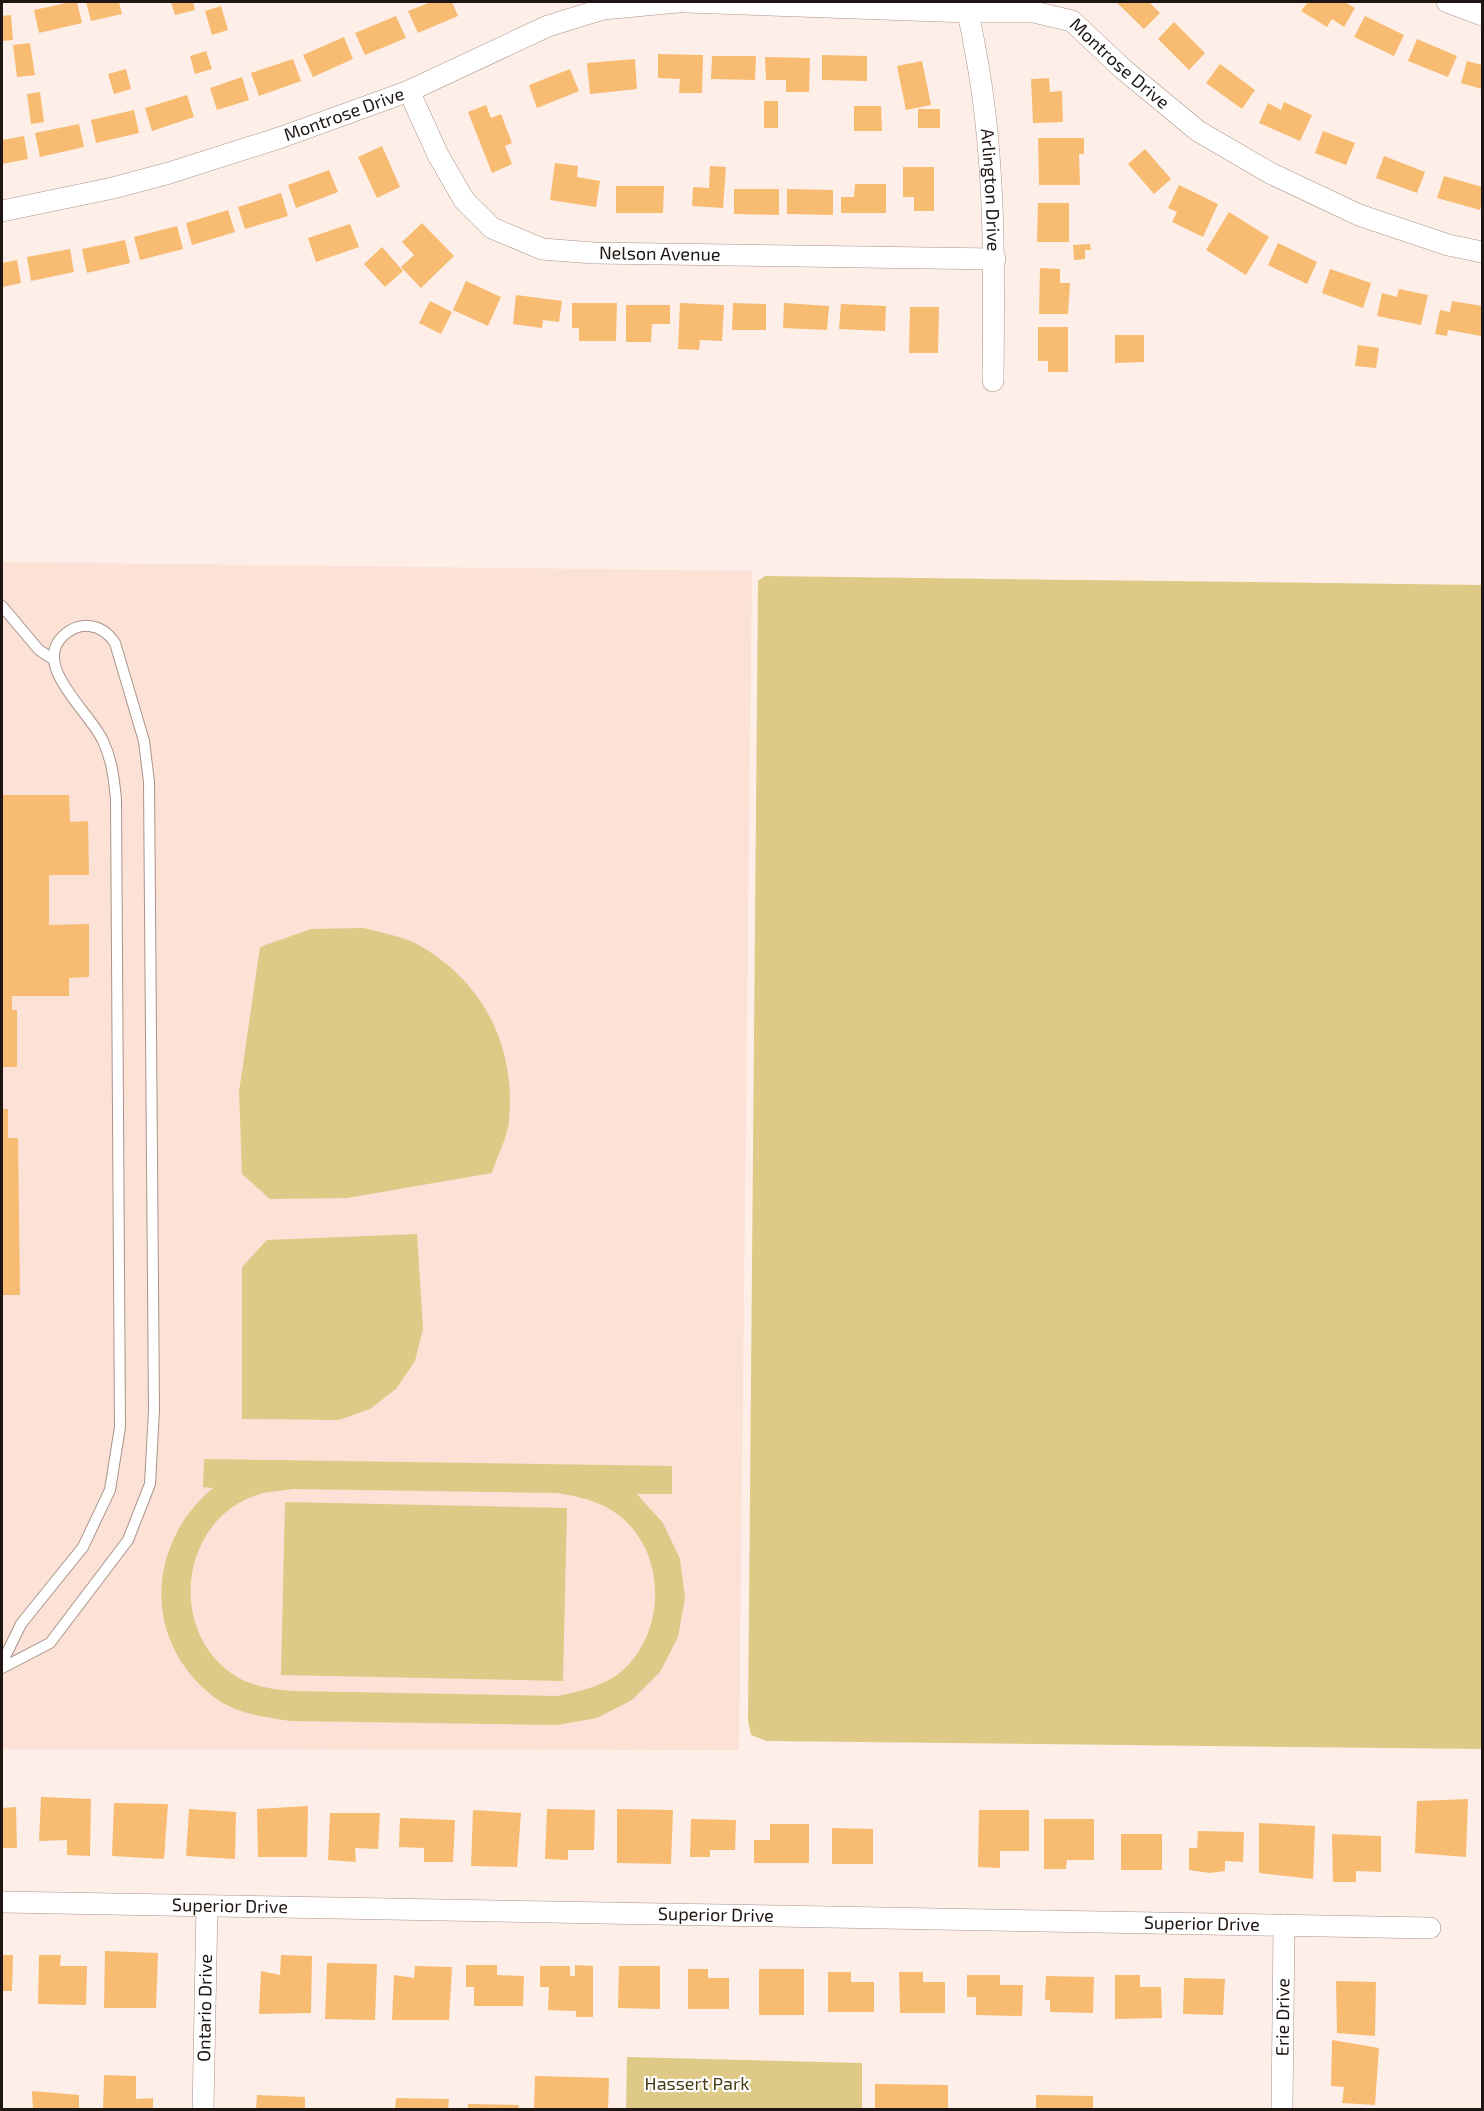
<svg xmlns="http://www.w3.org/2000/svg" width="1484" height="2111" viewBox="0 0 1484 2111" font-family="'Exo 2',sans-serif">
<style>
.built{fill:#fbe1d6}
.green{fill:#deca86;fill-rule:evenodd}
.building{fill:#f8bb72}
.lines{fill:none;stroke-linecap:round;stroke-linejoin:round}
.lane-casing{stroke:#aa948a;stroke-width:12}
.street-casing{stroke:#aa948a;stroke-width:22}
.lane{stroke:#fff;stroke-width:10}
.street{stroke:#fff;stroke-width:21}
.labels{text-anchor:middle;stroke-width:4.5;stroke-linejoin:round;paint-order:stroke}
.street-label{font-size:18px;fill:#1e1612;stroke:#fff}
.park-label{font-size:18px;fill:#473d16;stroke:#fff}
</style>
<rect width="100%" height="100%" fill="#fdefe8"/>
<path class="built" d="M2 562 752 571 739 1750 2 1749Z"/>
<path class="green" d="M765 576 1482 585V1749L767 1741 751 1735 748 1721 758 581Z
M364 928C381 933 402 936 417 944 483 981 516 1045 509 1121 507 1138 497 1157 492 1173L347 1198 270 1199 242 1174 239 1092 260 947 311 929Z
M417 1234 423 1329 415 1361 396 1389 370 1409 339 1420 242 1419V1267L267 1240Z
M204 1459 672 1466V1494H637L663 1523 680 1559 685 1598 678 1637 660 1672 632 1700 597 1718 557 1725 291 1721C264 1717 236 1714 214 1697 142 1642 146 1544 213 1488L203 1487ZM292 1489 557 1493C580 1497 602 1501 621 1517 667 1555 666 1633 621 1672 602 1687 580 1691 557 1696L292 1691C270 1689 249 1686 231 1673 166 1626 182 1517 260 1494 270 1491 282 1491 292 1489Z
M285 1502 567 1508 563 1681 281 1675Z
M627 2057 862 2063V2109H626Z"/>
<path class="building" d="M71 2H77L82 23 39 33 34 10Z
M86 2H119L122 14 91 21Z
M171 2H193L195 10 175 15Z
M431 2H452L458 16 418 33 408 11Z
M1116 2H1149L1160 13 1144 29Z
M1308 2H1345L1355 8 1344 27 1332 19 1327 27 1301 11Z
M221 6 228 30 212 35 205 11Z
M11 15 13 40 2 41V16Z
M396 16 406 38 365 55 355 33Z
M1365 16 1404 35 1394 56 1354 37Z
M1174 22 1205 53 1189 70 1158 39Z
M344 37 353 59 313 77 303 55Z
M1417 39 1457 56 1448 77 1408 61Z
M30 43 35 75 17 77 13 45Z
M206 51 212 69 195 74 190 56Z
M658 54 703 55 702 93H679L680 79 658 78Z
M822 55 867 56V81L822 80Z
M712 56H756L755 80 711 79Z
M765 57 810 58 809 92H786V80H766Z
M293 59 301 81 259 96 251 73Z
M635 59 637 89 590 94 587 63Z
M922 61 931 105 906 110 897 66Z
M1467 61 1482 65V89L1461 83Z
M1220 64 1255 90 1242 109 1206 83Z
M126 69 131 89 114 94 108 74Z
M570 69 579 91 537 108 529 85Z
M242 77 249 100 217 110 210 88Z
M1049 78 1050 92 1062 91 1063 122 1033 123 1031 79Z
M40 92 44 122 31 124 27 94Z
M187 95 194 117 152 131 145 108Z
M764 101H778V128H764Z
M1284 102 1312 115 1300 141 1259 123 1268 103 1281 110Z
M486 105 491 118 501 114 512 143 505 146 512 164 492 173 468 112Z
M854 106H881L882 131H854Z
M918 109H940V128H918Z
M134 110 139 133 96 143 91 120Z
M79 124 84 147 40 157 35 133Z
M1323 131 1355 143 1346 165 1315 153Z
M24 136 28 159 2 164V140Z
M1038 138H1084V154H1079L1080 185H1039Z
M382 146 400 187 377 198 358 157Z
M1145 149 1171 179 1154 194 1128 164Z
M1384 156 1425 172 1417 193 1376 178Z
M555 163 578 166 577 177 600 181 596 207 550 200Z
M710 166 726 167 723 208 692 206 693 187 709 188Z
M903 167H934V211H914V197H903Z
M329 170 338 192 296 208 288 185Z
M1444 176 1482 187V200L1480 210 1437 198Z
M855 184H886V213H841V197H854Z
M1179 185 1218 204 1203 237 1172 222 1177 212 1168 208Z
M616 186H664L663 213H616Z
M734 189H779V215L734 214Z
M787 189 833 190V215L787 214Z
M281 193 288 216 245 229 238 207Z
M1038 203H1069V242H1037Z
M228 210 235 232 192 245 186 223Z
M1229 212 1269 237 1246 275 1206 250Z
M422 223 454 256 421 288 401 267 414 255 402 242Z
M350 224 359 247 316 262 308 238Z
M177 226 183 249 140 260 134 237Z
M125 240 130 263 87 273 82 249Z
M1278 243 1317 262 1307 284 1268 265Z
M1090 244 1091 250H1085V259L1074 260 1073 245Z
M382 247 403 271 385 287 364 264Z
M70 249 74 272 31 281 27 257Z
M17 260 21 283 2 287V263Z
M1040 268 1060 269V283H1070L1068 314H1039Z
M1330 269 1371 283 1363 308 1322 293Z
M466 281 501 297 488 326 453 310Z
M1399 289 1428 295 1421 325 1377 316 1382 293 1397 297Z
M516 295 562 301 559 322 543 320 542 328 513 324Z
M430 301 452 312 441 334 419 323Z
M1452 301 1482 306 1481 336 1448 330 1447 336 1435 334 1440 310 1450 312Z
M572 303H617L616 341H579V328H572Z
M680 303 724 305 722 341 700 340 699 350 678 349Z
M733 303 766 304V330H732Z
M784 303 829 306 827 330 783 328Z
M841 304 886 306 885 331 839 329Z
M626 305H670V324H652L651 342H626Z
M910 307H939L938 353H909Z
M1038 327H1068V372H1048V361H1038Z
M1115 335H1144V362L1115 363Z
M1358 345 1379 348 1376 368 1355 366Z
M2 795H69L70 822 88 821 89 875H49V925L89 924V977L69 978V996H12V1010H17V1067H2Z
M2 1109H8V1138H18L20 1295H2Z
M41 1797 91 1799 90 1856 67 1855V1840L39 1841Z
M1468 1799 1466 1857 1415 1853 1417 1801Z
M114 1803 168 1804 164 1859 112 1856Z
M308 1806 307 1857H258L257 1809Z
M16 1807 17 1848H2V1808Z
M189 1809 236 1812 235 1859 186 1856Z
M547 1809 595 1810 594 1850H568V1860L545 1859Z
M617 1809 673 1810 671 1864 617 1863Z
M473 1810 521 1813 517 1867 471 1866Z
M979 1810H1029V1851H1000V1868L978 1867Z
M330 1813H380L378 1849 355 1848 356 1862 328 1860Z
M400 1818 455 1820 453 1862H424V1848L399 1847Z
M691 1819 736 1820 735 1850H710V1857H690Z
M1044 1819H1094V1860H1067L1066 1869H1044Z
M1259 1823 1315 1826 1313 1879 1259 1873Z
M770 1824H809V1863H754V1840H770Z
M832 1828 873 1829V1864H832Z
M1198 1831 1244 1832 1243 1862 1225 1861V1871L1210 1873 1189 1870V1848H1197Z
M1121 1834H1162V1870H1121Z
M1332 1834 1381 1836V1872L1356 1871V1882H1333Z
M105 1951 158 1953 156 2008H104Z
M2 1955H13L12 1991H2Z
M39 1955H61L60 1966H87L86 2005 38 2004Z
M281 1955 312 1956 311 2013 259 2014 261 1971 280 1975Z
M327 1963 377 1964 375 2020 325 2019Z
M466 1965H497V1975L524 1976 523 2006H474V1987H466Z
M575 1965 593 1966V2017H576V2011L548 2010 549 1987H540V1966H570V1976H575Z
M415 1966 452 1967 449 2020H392L394 1975 414 1978Z
M619 1966H660V2009L618 2008Z
M688 1969H708V1978H729V2009H688Z
M759 1969H804V2015H759Z
M828 1972H851V1982H874V2012H828Z
M899 1972H923V1982H945V2013H900Z
M967 1975H1000V1985H1023L1022 2016 976 2015V1997H967Z
M1115 1975H1140V1987H1161L1162 2018 1115 2019Z
M1046 1976 1094 1977 1093 2013 1050 2012V2000H1045Z
M1184 1978 1225 1979 1223 2015 1183 2014Z
M1336 1981 1376 1982 1375 2036 1337 2033Z
M1332 2040 1379 2048 1375 2105 1342 2103 1344 2087 1331 2086Z
M104 2075 136 2076V2099L153 2098V2110H103Z
M535 2076 609 2078 608 2110H534Z
M875 2084 948 2085V2110H875Z
M32 2091 79 2095V2110H33Z
M257 2095 305 2097V2110H256Z
M1036 2095 1093 2096V2110H1036Z
M396 2098 449 2099 448 2110H395Z
M468 2104 519 2105 518 2110H468Z"/>
<g class="lines">
<defs>
<path id="lane" d="M2 606 39 650 53 659
M2 1663 21 1624 83 1547 110 1490 120 1427 116 799C114 779 112 760 103 741 91 713 30 665 64 635 71 629 80 625 89 626 101 627 109 634 115 643L144 741 149 782 154 1410 150 1484 128 1540 50 1643 2 1668"/>
<g id="street">
<path id="s1" d="M687 2 968 12H1034L1072 21 1123 69 1198 131 1270 173 1359 215 1448 245 1482 252"/>
<path id="s2" d="M965 2C971 22 974 44 978 65 996 169 994 275 993 381"/>
<path d="M1447 2 1482 15"/>
<path id="s3" d="M409 91 438 155 464 200 492 228 542 249 594 253 995 259"/>
<path id="s4" d="M2 211 113 188 169 173 282 137 409 91 548 26 603 9 678 2"/>
<path id="s5" d="M2 1902 1430 1928"/>
<path id="s6" d="M203 2110 207 1906"/>
<path id="s7" d="M1282 2110 1284 1925"/>
</g>
</defs>
<use href="#lane" class="lane-casing"/>
<use href="#street" class="street-casing"/>
<use href="#lane" class="lane"/>
<use href="#street" class="street"/>
</g>
<g class="labels">
<g class="street-label">
<text dy="6" stroke="none"><textPath href="#s1" startOffset="450">Montrose Drive</textPath></text>
<text dy="6" stroke="none"><textPath href="#s4" startOffset="356">Montrose Drive</textPath></text>
<text dy="6" stroke="none"><textPath href="#s2" startOffset="190">Arlington Drive</textPath></text>
<text dy="6" stroke="none"><textPath href="#s3" startOffset="334">Nelson Avenue</textPath></text>
<text dy="6" stroke="none"><textPath href="#s5" startOffset="228">Superior Drive</textPath></text>
<text dy="6" stroke="none"><textPath href="#s5" startOffset="714">Superior Drive</textPath></text>
<text dy="6" stroke="none"><textPath href="#s5" startOffset="1200">Superior Drive</textPath></text>
<text dy="6" stroke="none"><textPath href="#s6" startOffset="102">Ontario Drive</textPath></text>
<text dy="6" stroke="none"><textPath href="#s7" startOffset="93">Erie Drive</textPath></text>
</g>
<g class="park-label">
<text x="697" y="2090">Hassert Park</text>
</g>
</g>
<rect width="1484" height="2111" fill="none" stroke="#1e1612" stroke-width="6"/>
</svg>
